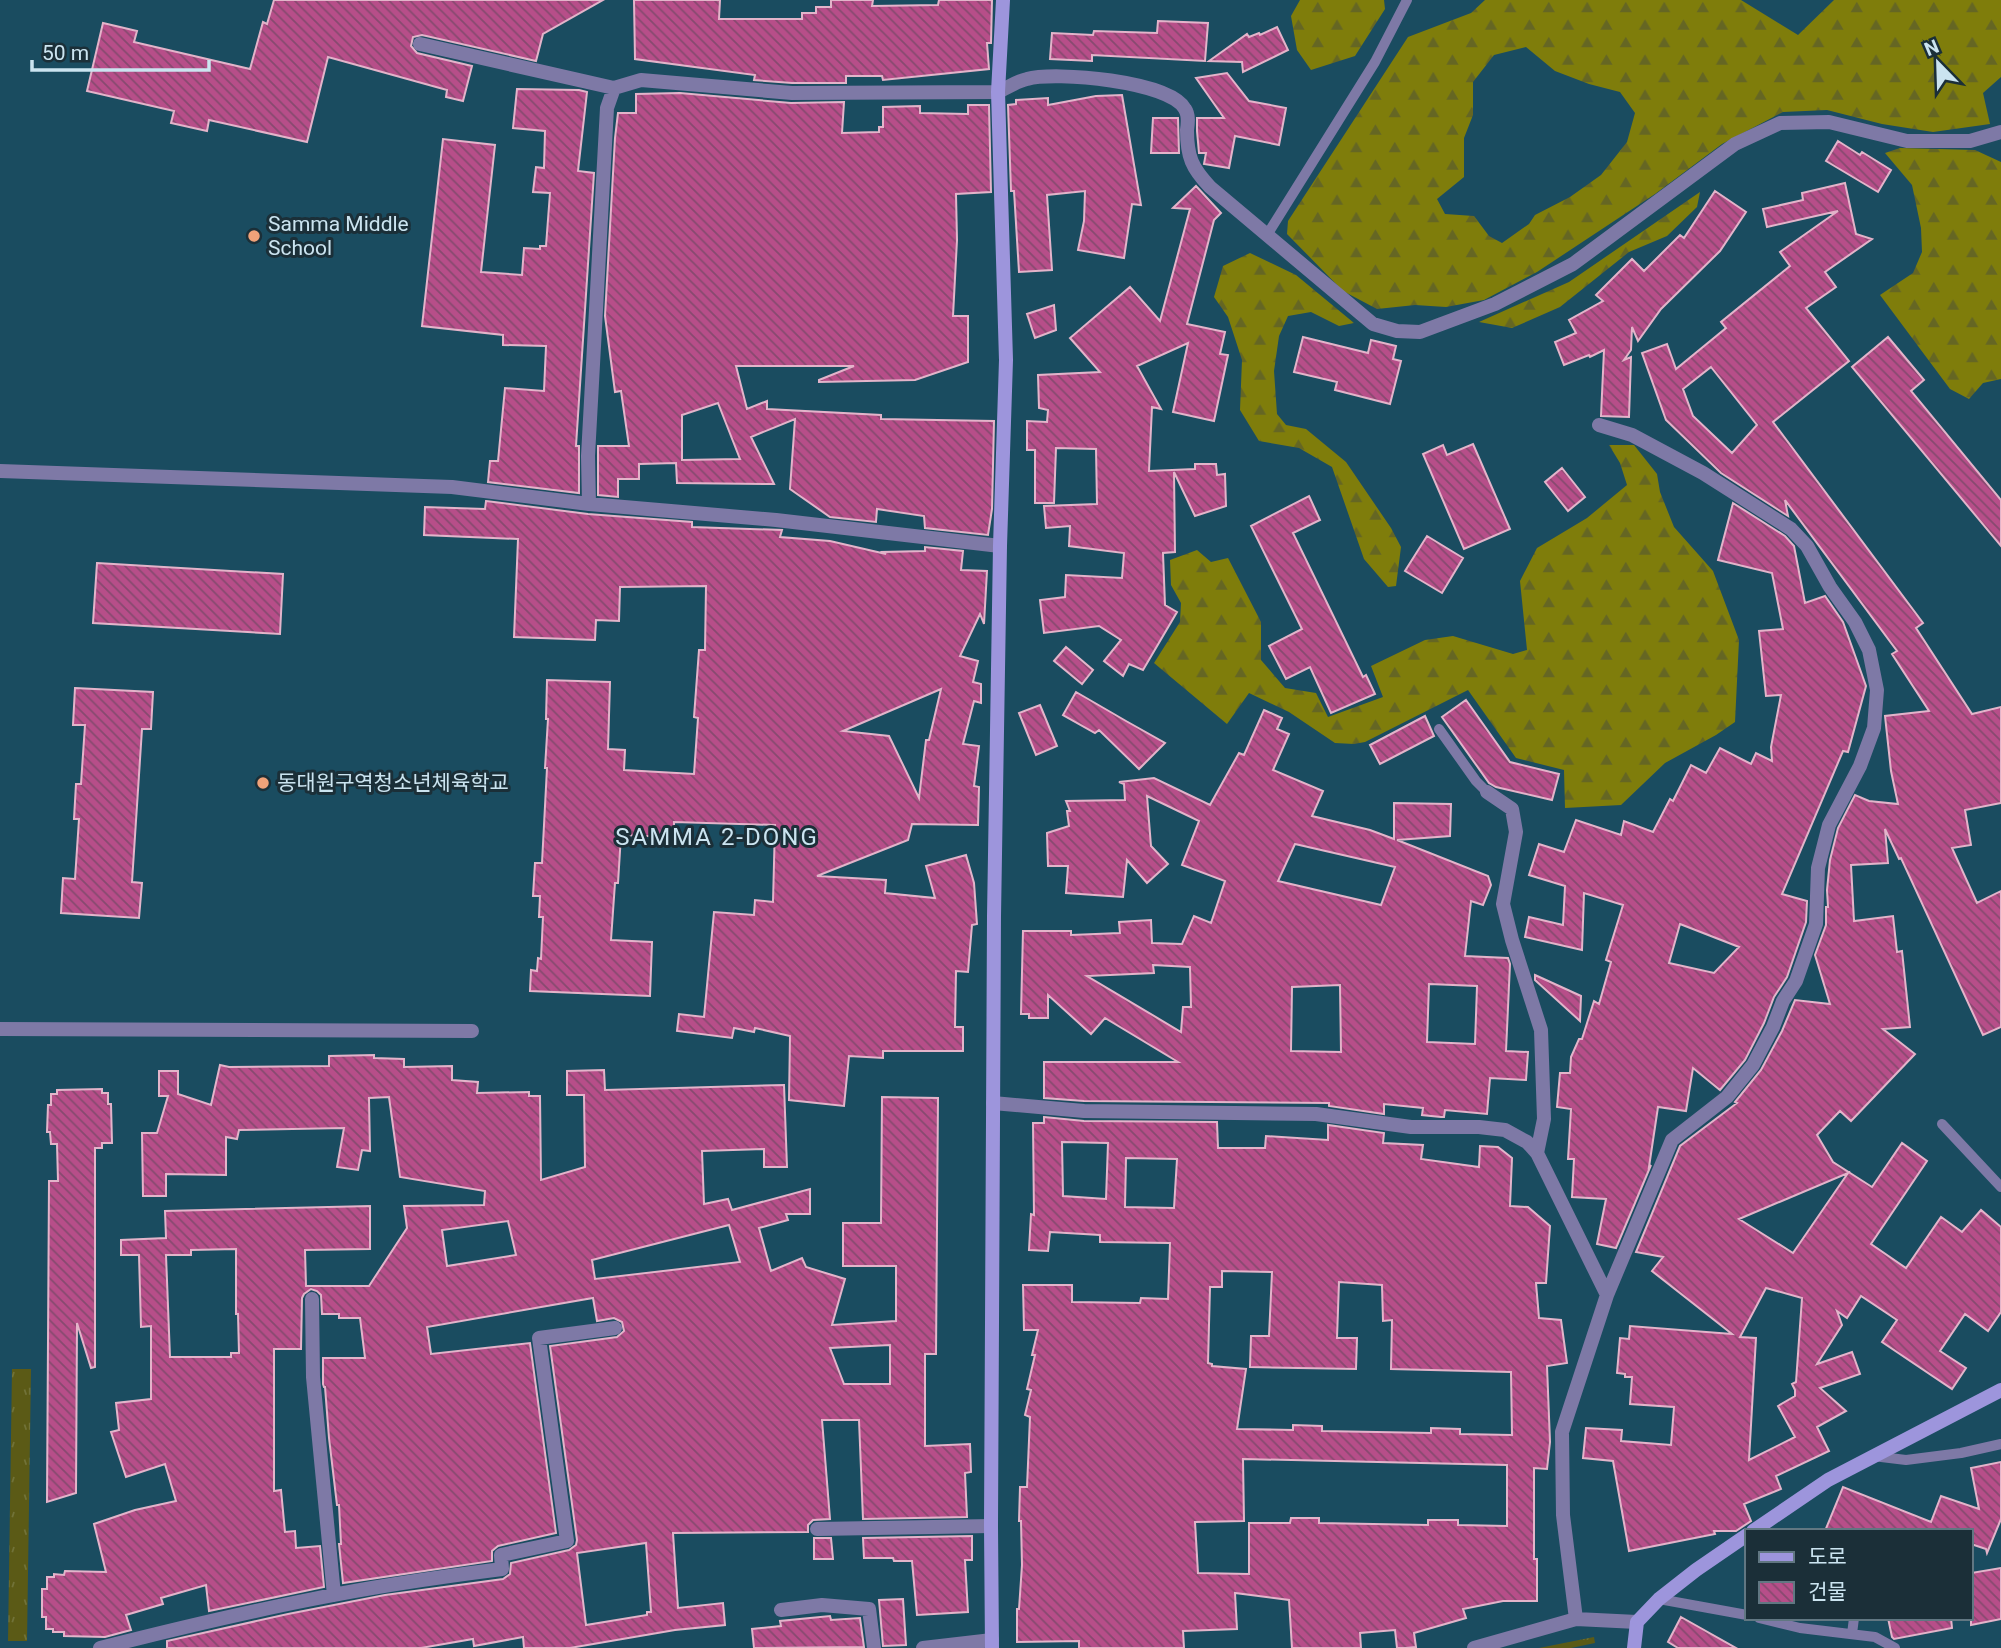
<svg xmlns="http://www.w3.org/2000/svg" width="2001" height="1648" viewBox="0 0 2001 1648" font-family="Roboto,'Noto Sans KR',sans-serif">
<style>
.grass{fill:url(#grass-tufts)}
.forest{fill:url(#forest-firs);fill-rule:evenodd}
.building{fill:url(#building-back-hatch);stroke:#e3b4ca;stroke-width:2;fill-rule:evenodd}
.lines{fill:none;stroke-linecap:round;stroke-linejoin:round}
.lane{stroke:#7e79a6;stroke-width:10}
.street{stroke:#7e79a6;stroke-width:14}
.secondary{stroke:#9d95dc;stroke-width:14}
.poi-dot{fill:#f0a279;stroke:#1b2f38;stroke-width:2.5}
.labels{text-anchor:middle;stroke-width:6;stroke-linejoin:round;paint-order:stroke}
.poi-label{font-size:21px;fill:#cbe4f0;stroke:#1b2f38;text-anchor:start}
.quarter-label{font-size:24px;letter-spacing:2px;fill:#cbe4f0;stroke:#1b2f38}
</style>
<defs>
<pattern id="grass-tufts" width="24" height="20" patternUnits="userSpaceOnUse" patternTransform="scale(1.75)"><rect width="24" height="20" fill="#5b5a16"/><path d="M3 7l-1-3M5 7V3M7 7l1-3M15 17l-1-3M17 17v-4M19 17l1-3" fill="none" stroke="#717238"/></pattern>
<pattern id="forest-firs" width="22" height="20" patternUnits="userSpaceOnUse" patternTransform="scale(1.75)"><rect width="22" height="20" fill="#7f7d0b"/><path d="M5 1l3.5 6h-7zM16 11l3.5 6h-7z" fill="#656623"/></pattern>
<pattern id="building-back-hatch" width="6" height="6" patternUnits="userSpaceOnUse" patternTransform="scale(1.75)"><rect width="6" height="6" fill="#b74e89"/><path d="M-1 5l2 2M0 0l6 6M5-1l2 2" fill="none" stroke="#864a6f"/></pattern>
</defs>
<rect width="100%" height="100%" fill="#1a4c60"/>
<path class="grass" d="M12 1369H31L27 1641H8Z
M1594 1637 1595 1643 1571 1648H1539Z"/>
<path class="forest" d="M1300 0H1384L1385 9 1355 56 1311 70 1297 50 1291 16Z
M1485 0H1741L1798 35 1834 0H2001V77L1983 93 1990 124 1933 132 1882 124 1827 110 1783 112 1722 144 1655 194 1537 272 1484 300 1446 307 1415 305 1377 309 1343 291 1287 234 1288 221 1408 37 1471 13ZM1526 47 1555 71 1589 84 1620 92 1635 113 1627 142 1601 175 1570 197 1535 215 1529 224 1502 243 1489 236 1474 216 1445 214 1437 199 1464 177V138L1473 115V82L1494 55Z
M1900 148 1975 150 2001 162V379L1983 383 1969 399 1950 389 1880 295 1913 273 1922 252 1921 228 1912 185 1885 153Z
M1700 192 1697 207 1667 236 1629 252 1560 307 1512 328 1479 322 1569 282Z
M1250 253 1296 275 1354 323 1339 326 1311 312 1288 316 1279 336 1274 371 1277 414 1286 425 1306 429 1346 462 1391 528 1401 547 1396 586 1388 587 1364 559 1332 467 1299 448 1259 441 1240 410 1242 360 1228 317 1214 297 1223 266Z
M1609 445H1634L1657 474 1660 492 1674 527 1713 571 1739 640 1735 722 1716 735 1665 763 1621 805 1565 808 1564 770 1516 758 1468 690 1365 742 1354 744 1335 743 1289 712 1249 693 1227 724 1154 663 1180 622 1181 603 1171 585 1170 560 1197 550 1211 562 1228 558 1261 622V660L1285 688 1316 693 1328 717 1383 697 1371 666 1425 640 1453 636 1513 654 1527 650 1520 581 1537 548 1587 518 1627 485 1620 463Z"/>
<path class="building" d="M274 0H603L543 34 536 61 422 35 413 37 411 46 417 53 472 66 463 101 446 97 447 90 328 57 307 142 209 120 207 131 171 123 174 111 87 91 103 23 137 31 134 42 250 69 263 22 267 24Z
M634 0H720L719 19H802V13H816V7H831V0H873L872 6 938 5 939 0H992L991 43H987L989 69 883 80 882 76H846V83H792L754 80 755 75 635 59Z
M1158 21 1208 23 1205 61 1092 55V61L1050 59 1052 33 1093 35 1094 31 1157 33Z
M1277 27 1288 50 1243 72 1242 62 1209 61 1247 34 1249 37 1259 33 1260 35Z
M1227 73 1249 101 1286 108 1279 145 1235 136 1229 168 1204 164 1206 153H1199L1197 131V118H1224L1196 78Z
M517 89 579 90 587 92 578 171 594 173 576 446H579V493L488 482 490 461H498L505 388 544 391 546 346 503 345V335L422 326 443 139 495 145 481 272 522 275 524 248 540 249V246H546L550 193 533 192 536 167 544 168 545 131 513 128Z
M680 93 791 103 844 102 842 133 879 132V127H883V107L920 106V113L968 114V105H989L991 192 956 194 957 240 953 316H968V362L915 380 819 382V380L854 366H736L747 409 767 401V409L881 415V419L994 421 992 509 988 535 925 528 924 516 877 509 876 522 830 517 790 489 795 419 751 437 774 484 677 483 676 463 639 464V479H618V497L598 495V446H629L621 391 615 392 605 316 615 138 618 113H636V94ZM718 403 740 459 682 460V415Z
M1122 95 1141 205 1132 204 1124 258 1078 250 1084 221 1085 191 1047 195 1052 270 1019 272 1014 191H1011L1008 105 1016 104V100L1048 98V105L1096 96Z
M1153 118H1178L1179 153H1151Z
M1838 141 1860 155 1862 152 1891 170 1878 192 1826 161Z
M1845 183 1856 234 1872 239 1825 272 1836 287 1806 308 1849 361 1773 422 1923 623 1916 628 1972 714 2001 707V803L1965 810 1971 845 1952 848 1977 903 2001 891V1027L1983 1035 1901 858 1899 859 1885 829 1888 863 1851 865 1854 921 1893 916 1897 952 1902 951 1910 1027 1883 1029 1915 1054 1851 1121 1840 1111 1817 1135 1833 1162 1872 1187 1902 1143 1927 1161 1871 1244 1906 1268 1941 1217 1962 1232 1981 1210 2001 1227V1312L1988 1331 1965 1314 1940 1351 1966 1368 1952 1389 1882 1342 1897 1320 1861 1296 1847 1318 1837 1311 1842 1325 1817 1364 1852 1352 1860 1374 1820 1388 1846 1411 1817 1427 1829 1451 1776 1476 1781 1489 1744 1504 1751 1521 1736 1531H1714L1715 1534 1629 1551 1613 1461 1583 1458 1586 1428 1622 1430 1621 1441 1671 1445 1674 1407 1630 1404 1632 1377H1625V1374L1617 1373 1620 1338 1629 1339 1630 1326 1732 1334 1652 1271 1663 1257 1636 1252 1680 1146 1737 1103 1735 1102 1761 1070 1782 1031 1795 1000 1830 1004 1815 955 1826 925V907H1828L1827 890 1830 860 1838 828 1855 795 1869 801 1898 804 1891 771 1885 716 1929 711 1892 654 1897 651 1785 500 1788 516 1721 473 1666 420 1642 353 1667 344 1676 369 1726 328 1721 322 1790 266 1780 252 1838 211 1767 227 1763 209 1803 200 1802 193ZM1711 367 1757 425 1732 453 1693 416 1683 389ZM1848 1173 1793 1253 1739 1219ZM1766 1288 1802 1298 1796 1382 1792 1384 1795 1390V1396L1778 1406 1795 1437 1749 1460 1756 1338 1740 1337Z
M1196 186 1221 213 1214 220 1187 324 1225 332 1220 354 1228 355 1214 421 1173 412 1188 343 1137 366 1161 409 1152 407 1149 471 1195 469V464H1216L1217 475 1225 474 1226 506 1195 516 1174 472 1175 552 1163 553 1165 605 1177 612 1143 670 1129 664 1123 676 1104 661 1121 640 1099 626 1044 633 1040 600 1065 597 1066 575 1122 578 1124 553 1069 546 1070 526 1046 528 1044 506 1097 504 1096 449 1056 448 1054 503H1035V450H1027V421L1047 422 1048 410 1039 408 1038 375 1100 372 1070 338 1130 287 1160 321 1190 209 1173 208Z
M1715 191 1746 212 1720 251 1661 309 1638 341 1632 327 1631 350 1624 360 1631 357 1629 417 1601 416 1604 350 1590 357 1589 355 1564 365 1555 342 1576 333 1569 320 1603 301 1596 295 1632 259 1644 271 1680 235 1684 238Z
M1054 305 1056 330 1035 338 1027 314Z
M1303 337 1368 353 1371 340 1396 346 1393 359 1401 361 1390 404 1335 390 1337 382 1294 372Z
M1888 337 1924 380 1911 391 2001 500V546L1852 367Z
M1473 444 1510 529 1464 549 1423 454 1443 445 1447 455Z
M1562 468 1585 497 1568 511 1545 482Z
M1309 496 1320 520 1293 533 1363 677 1366 675 1375 694 1331 713 1310 667 1286 679 1269 646 1302 629 1251 526Z
M486 501 588 514 692 522V527L782 530 780 537 830 541 886 554 883 552 925 551V547L963 551 961 570 987 571 984 624 980 614 960 656 978 661 973 682 981 684V703L974 701 963 744 979 746 974 786 979 787 978 825 912 824 908 840 817 876 886 880 885 893 935 898 926 866 966 855 974 883 977 924 972 925 968 972 956 971 955 1027H963V1051H883V1058L849 1056 844 1106 789 1100 790 1036 755 1028 754 1032 734 1028 732 1038 677 1031 679 1014 704 1017 714 912 754 915 755 900 773 902 775 825 674 822V837L621 835 618 883H615L611 940 652 942 650 996 530 991 531 970 537 971 538 958 541 959 543 917H539L540 896H533L535 863H542L547 768H545L548 719H546L547 680 610 682 608 749 625 750 624 770 694 774 698 718 694 717 699 650H705L706 586 620 587 619 621 596 620 595 640 514 637 518 539 424 535 425 507 485 509ZM941 689 929 740H926L919 798 889 736 843 731Z
M1733 503 1785 536 1794 546 1805 603 1825 596 1843 622 1866 686 1848 752 1843 751 1782 894 1807 901 1806 922 1787 977 1774 997 1764 1023 1745 1060 1720 1090 1693 1068 1686 1111 1658 1107 1649 1167 1651 1165 1616 1248 1597 1244 1606 1199 1572 1197 1574 1159H1568L1571 1109 1557 1107 1560 1073H1570L1571 1057 1579 1039H1582L1594 1001 1599 1004 1611 962 1606 960 1623 905 1584 893 1582 950 1525 937 1529 917 1563 925 1565 886 1529 875 1539 844 1564 852 1576 820 1621 835 1624 821 1653 832 1670 799 1673 801 1691 765 1706 773 1720 748 1751 764 1756 753 1772 761 1771 747 1781 695 1766 696 1759 631 1783 629 1772 573 1718 560ZM1680 924 1739 947 1714 973 1669 963Z
M1427 536 1463 558 1442 593 1405 571Z
M97 563 283 574 280 634 93 623Z
M1066 647 1093 670 1082 684 1054 661Z
M75 688 153 692 151 729H142L132 882 142 883 139 918 61 913 63 878 75 879 79 819H74L76 784H81L85 725H73Z
M1076 692 1126 721 1165 743 1139 769 1099 730 1095 733 1063 715Z
M1466 700 1510 762 1559 774 1552 800 1496 787 1489 783 1442 717Z
M1040 705 1057 746 1036 755 1019 713Z
M1264 710 1282 718 1277 729 1289 734 1273 770 1323 791 1312 816 1370 830 1394 839V803L1451 804 1450 836 1397 840 1488 876 1491 885 1483 905 1471 901 1465 956 1508 958 1510 964 1506 1051 1528 1052 1526 1080 1490 1078 1487 1114 1445 1110 1444 1117H1441L1422 1115 1423 1108 1384 1104V1114L1329 1106V1103L1084 1101 1044 1098V1062H1178L1105 1018 1091 1034 1048 995V1018H1029V1014H1021L1023 931H1071V935L1120 933 1119 922 1151 920 1152 943 1182 944 1194 916 1211 923 1225 881 1182 865 1199 821 1147 796 1151 846 1168 864 1147 883 1127 860 1123 897 1066 893 1068 866H1048L1047 833 1069 826 1067 811H1070L1066 801 1125 800 1124 784 1119 782 1154 778 1210 805 1239 753 1244 755ZM1295 844 1395 867 1381 905 1278 881ZM1153 965 1190 967 1191 1007H1183L1181 1032 1087 976 1154 973ZM1429 984 1477 986 1475 1044 1427 1042ZM1340 985 1341 1052 1291 1051 1292 987Z
M1425 716 1434 736 1380 764 1370 745Z
M1535 975 1581 996 1580 1021 1535 980Z
M374 1055V1058L404 1059V1067L452 1066V1080L478 1082 477 1093 529 1092V1096H540L541 1180 585 1167 584 1095H567V1071L604 1070 605 1090 784 1085 787 1167H764V1149L702 1151 704 1204 728 1199 732 1210 810 1189V1214H786L788 1220 759 1228 771 1271 802 1258 806 1267 845 1279 832 1325 896 1321V1266H843V1223H881L882 1097 938 1098 936 1354H925V1446L970 1444 971 1472 965 1473 967 1517 863 1519 859 1420H822L830 1519 813 1520 808 1525V1532L673 1533 678 1608 723 1603 725 1625 675 1630 570 1648H524L523 1637 474 1646 473 1639 421 1648H167V1641L288 1614 385 1595 503 1579 510 1574 511 1563 569 1550 576 1545 577 1540 550 1346 617 1337 624 1331 622 1322 614 1318 597 1321 593 1298 427 1327 431 1354 530 1343 556 1533 498 1546 492 1551V1561L343 1583 339 1544H341L339 1505H337L329 1438 325 1387H324L323 1384V1358H365L360 1318H339V1314H322L321 1295 317 1291 311 1289 304 1294 302 1298 301 1349H274V1491L281 1490 285 1532 295 1531 296 1548 320 1546 324 1587 209 1611 206 1585 161 1598 163 1604 126 1615 131 1630 105 1637 64 1636V1632H53V1629H46V1617H42V1589H47V1577H54V1574L64 1575 65 1571 106 1572 94 1524 135 1510 176 1501 165 1464 126 1477 111 1432 119 1430 116 1403 151 1399V1326L141 1327 139 1255H121V1240L166 1238 165 1211 370 1206V1249L305 1250 306 1286H369L407 1228 404 1206 484 1205 485 1191 400 1177 389 1097 369 1098 370 1151 362 1150 358 1170 337 1167 344 1128 239 1130 237 1139 226 1137V1175L166 1174V1196H143L142 1133H157L168 1096H159V1071H178V1094L211 1105 220 1065 229 1067 329 1066V1056ZM508 1221 516 1255 447 1266 442 1230ZM729 1225 740 1262 595 1279 592 1260ZM236 1249V1314H238L239 1353H231V1357H170L166 1255H191V1250ZM890 1345V1384H844L830 1348ZM646 1543 651 1612H647V1615L586 1625 577 1553Z
M102 1089V1093H108V1104H111L112 1143H102V1148H95V1367L91 1368 77 1323 76 1493 47 1502 49 1181H58L57 1144H51L50 1132H47L48 1105H51V1094H57V1090Z
M1044 1117 1084 1121 1217 1122 1218 1148H1265L1266 1136 1328 1140V1125L1384 1133 1383 1143 1423 1145 1421 1159 1479 1167 1480 1146 1498 1147 1512 1158 1510 1206 1528 1207 1550 1226 1546 1283H1536L1539 1318 1561 1320 1567 1363 1547 1366 1550 1442 1547 1469 1534 1468V1559H1537V1601H1503L1463 1609 1466 1618 1414 1633 1416 1647 1406 1648H1397L1395 1630 1360 1633 1361 1648H1292L1289 1600 1235 1593 1237 1629 1183 1631 1184 1648H1079V1641L1017 1642V1609H1019L1022 1565 1021 1521H1019L1020 1487H1027L1030 1417 1025 1415 1031 1390 1027 1389 1035 1355H1032L1038 1330H1024L1023 1285H1072V1302L1140 1303 1141 1298 1168 1299 1170 1243 1100 1242V1235L1050 1232 1048 1251 1029 1250 1031 1214 1034 1215 1033 1123H1044ZM1062 1142 1108 1143 1106 1199 1063 1196ZM1126 1158 1177 1159 1174 1208 1125 1207ZM1222 1271 1272 1272 1269 1336H1251L1250 1367 1356 1369 1357 1338H1337L1339 1282 1382 1285 1383 1321 1392 1320 1391 1369 1511 1372 1512 1435 1460 1434V1429L1431 1428V1433L1322 1431V1426L1293 1425V1430L1237 1429 1246 1369 1212 1366V1364L1208 1363 1210 1287H1222ZM1243 1459 1507 1465V1526L1458 1525V1520H1428V1525L1319 1523V1518H1291L1290 1523H1249V1574L1198 1573 1195 1522 1244 1521Z
M2001 1462V1519L1987 1553 1986 1549 1971 1544V1531H1825L1843 1487 1931 1522 1941 1496 1979 1509 1971 1468Z
M972 1536V1560H965L968 1612 917 1615 912 1561H894L893 1558H864L863 1538Z
M814 1538H831L833 1559H814Z
M2001 1568V1619L1971 1625V1573Z
M903 1599 906 1645 883 1646 879 1600Z
M830 1616 831 1620 860 1618 864 1647 754 1648 752 1629 781 1626 780 1621Z
M1681 1617 1736 1648H1678L1668 1642Z
M1888 1618H1951L1952 1628 1894 1639 1892 1637Z"/>
<g class="lines">
<path class="lane" d="M1267 235 1375 62 1407 0
M1439 729 1476 781 1487 792
M1942 1124 2001 1187
M1873 1456 1906 1460 1961 1453 2001 1444
M1659 1599 1747 1615
M1759 1618 1800 1628 1875 1637 1895 1648
M1852 1634 1854 1618"/>
<path class="street" d="M420 44 614 88
M0 471 452 487 589 504 776 520 1000 546
M589 504 588 456 607 108 614 88 641 80 792 93 998 92C1007 88 1017 81 1027 79 1055 71 1170 81 1185 109 1189 115 1188 123 1187 130 1187 157 1192 168 1210 187L1373 324 1397 331 1420 332 1495 304 1573 264 1735 144 1780 123 1829 122 1907 141H1970L2001 132
M1487 792 1512 809 1516 832 1503 904 1512 940 1541 1030 1544 1119 1537 1153
M0 1029 472 1031
M993 1103 1084 1111 1316 1114 1411 1127H1479L1505 1130 1527 1142 1537 1153 1607 1295
M312 1299 313 1377 334 1595
M817 1529 991 1526
M781 1610 822 1605 869 1609 874 1648
M1576 1619 1563 1515 1562 1432 1607 1295 1672 1140 1727 1097 1753 1065 1773 1027 1783 1001 1796 981 1816 924 1818 868 1829 825 1860 766 1874 728 1877 690 1869 650 1855 622 1830 587 1807 546 1791 529 1703 473 1632 435 1599 425
M100 1648C171 1630 242 1613 313 1599 376 1586 439 1577 502 1569L501 1555 567 1541 539 1338 615 1328
M923 1648 992 1640
M1474 1648 1576 1619 1637 1622"/>
<path class="secondary" d="M1753 1531 1828 1480 2001 1390
M992 1648 991 1526 994 916 1000 546 1006 360 998 92 1003 0
M1634 1648 1637 1622 1659 1599 1696 1570 1747 1535"/>
</g>
<g class="poi-dot">
<circle cx="254" cy="236" r="7"/>
<circle cx="263" cy="783" r="7"/>
</g>
<g class="labels">
<g class="poi-label">
<text x="268" y="231">Samma Middle<tspan x="268" dy="24">School</tspan></text>
<text x="277" y="790">동대원구역청소년체육학교</text>
</g>
<g class="quarter-label">
<text x="717" y="845">SAMMA 2-DONG</text>
</g>
</g>
<rect x="1745" y="1529" width="228" height="91" fill="#1b2f38" stroke="#617782" stroke-width="2"/>
<rect x="1759" y="1552" width="35" height="10" fill="#9d95dc" stroke="#617782" stroke-width="2"/>
<text x="1808" y="1564" font-size="21" fill="#cbe4f0">도로</text>
<rect x="1759" y="1582" width="35" height="21" fill="url(#building-back-hatch)" stroke="#617782" stroke-width="2"/>
<text x="1808" y="1599" font-size="21" fill="#cbe4f0">건물</text>
<g transform="translate(1938 63) rotate(337)" stroke="#1b2f38" stroke-width="5" paint-order="stroke">
<path d="M0-5L12 26L0 18L-12 26Z" fill="#cbe4f0"/>
<text y="-10" font-size="19" font-weight="bold" text-anchor="middle" fill="#cbe4f0">N</text>
</g>
<path d="M32 60v10h177v-10" fill="none" stroke="#cbe4f0" stroke-width="3.5"/>
<text x="42" y="60" font-size="21" fill="#cbe4f0" stroke="#1b2f38" stroke-width="5" paint-order="stroke">50 m</text>
</svg>
